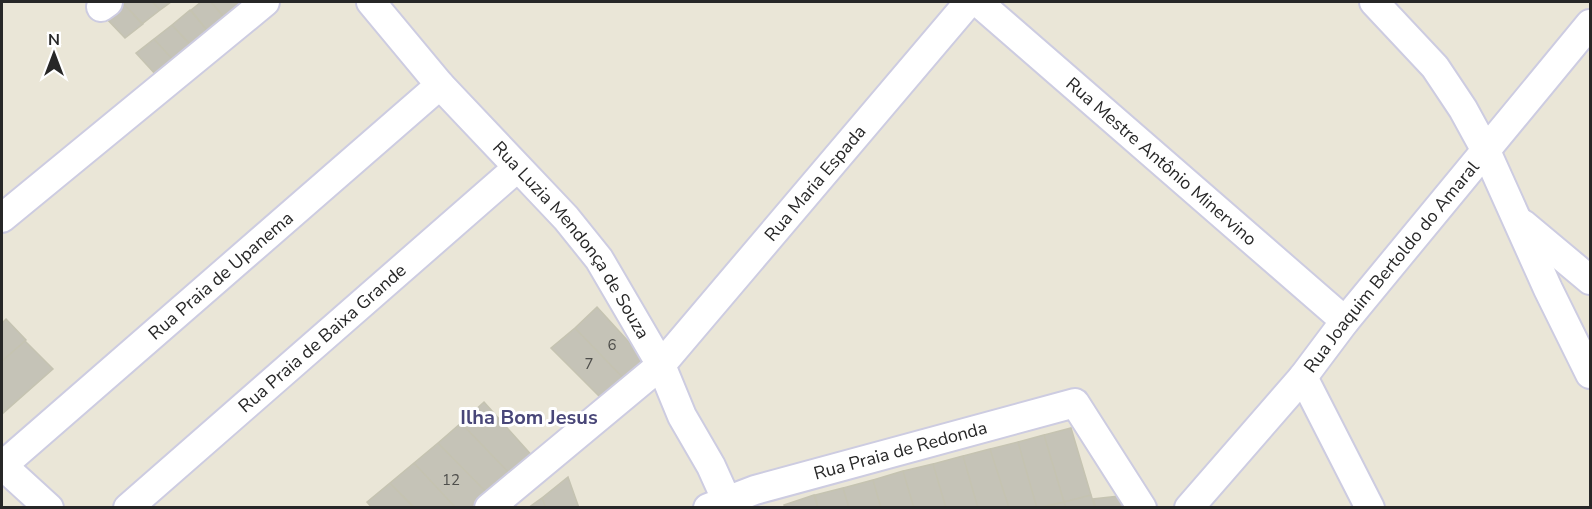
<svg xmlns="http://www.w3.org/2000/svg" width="1592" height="509" viewBox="0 0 1592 509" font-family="'Nunito Sans',sans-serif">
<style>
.building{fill:#c5c3b7;stroke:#c5c3b1;stroke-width:1.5}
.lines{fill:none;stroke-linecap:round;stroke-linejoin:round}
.street-casing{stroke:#cdcce1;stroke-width:32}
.street{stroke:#fff;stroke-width:28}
.labels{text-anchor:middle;stroke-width:6;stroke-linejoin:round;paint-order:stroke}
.number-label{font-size:15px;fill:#4e4e4b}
.street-label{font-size:18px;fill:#272727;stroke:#fff}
.neighbourhood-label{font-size:20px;font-weight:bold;fill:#484678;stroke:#fff}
</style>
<rect width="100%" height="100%" fill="#eae6d7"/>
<path class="building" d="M122 2H152L160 10 142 24Z
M122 2 143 24 125 38 104 16Z
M153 2H171L160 10Z
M201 2H211L227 21 210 34 191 10Z
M211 2H240L244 6 227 20Z
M190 10 210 34 193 47 172 25Z
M172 25 193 48 175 62 154 39Z
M154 39 175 62 157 76 136 53Z
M597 307 648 363 626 381 575 328Z
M6 319 26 340 2 361V323Z
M575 328 626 381 603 400 551 348Z
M25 341 53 369 2 414V361Z
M484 402 535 459 513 477 461 423Z
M461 423 513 477 490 496 438 443Z
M1071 428 1091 495 1064 502 1044 435Z
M1044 435 1064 502 1037 508 1018 442Z
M1018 442 1037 508H1009L990 449Z
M438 443 490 496 477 508H456L414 463Z
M990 449 1009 508H978L963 456Z
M963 456 978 508H946L933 464Z
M414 463 456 508H415L390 483Z
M933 464 946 508H914L903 471Z
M903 471 914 508H881L873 480Z
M568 477 579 508H546L542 498Z
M873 480 881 508H849L843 488Z
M390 483 414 508H372L367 502Z
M843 488 849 508H818L815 495Z
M814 495 818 508H785L784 505Z
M1091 495 1095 508H1066L1064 502Z
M1119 496 1124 508H1096L1093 499Z
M542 498 546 508H528Z
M1064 502 1066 508H1042Z"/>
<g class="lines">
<defs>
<g id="street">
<path id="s1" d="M371 2 440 85 566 218 599 259 661 365 682 416 711 466 730 508"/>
<path id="s2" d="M978 2 1345 321"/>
<path d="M1374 2 1435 67 1463 109 1486 151 1548 289 1590 374"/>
<path d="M101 7 108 2"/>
<path d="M2 218 265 2"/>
<path d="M1523 224 1590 280"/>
<path d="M1303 377 1370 508"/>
<path d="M2 465 49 508"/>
<path id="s3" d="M2 466 440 85"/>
<path id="s4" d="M128 508 517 168"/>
<path id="s5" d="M489 508 661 365 969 2"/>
<path id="s6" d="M708 508 755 490 1075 403 1142 508"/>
<path id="s7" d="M1189 508 1303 377 1345 321 1590 24"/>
</g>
</defs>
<use href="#street" class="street-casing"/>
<use href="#street" class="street"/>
</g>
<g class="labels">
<g class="number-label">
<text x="612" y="350">6</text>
<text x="589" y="369">7</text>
<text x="451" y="485">12</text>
</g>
<g class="street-label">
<text dy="6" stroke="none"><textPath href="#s2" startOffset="243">Rua Mestre Antônio Minervino</textPath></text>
<text dy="6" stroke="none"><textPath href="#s5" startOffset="462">Rua Maria Espada</textPath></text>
<text dy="6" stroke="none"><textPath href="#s1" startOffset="312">Rua Luzia Mendonça de Souza</textPath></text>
<text dy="6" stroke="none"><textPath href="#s7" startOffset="315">Rua Joaquim Bertoldo do Amaral</textPath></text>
<text dy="6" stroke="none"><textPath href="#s3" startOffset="290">Rua Praia de Upanema</textPath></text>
<text dy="6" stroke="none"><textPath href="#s4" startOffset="258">Rua Praia de Baixa Grande</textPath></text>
<text dy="6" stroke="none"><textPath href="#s6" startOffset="201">Rua Praia de Redonda</textPath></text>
</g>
<g class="neighbourhood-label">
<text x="529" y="424">Ilha Bom Jesus</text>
</g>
</g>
<rect width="1592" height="509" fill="none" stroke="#272727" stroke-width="6"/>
<g transform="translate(54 54)" stroke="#ffffff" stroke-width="4.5" paint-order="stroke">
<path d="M0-4.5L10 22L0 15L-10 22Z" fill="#272727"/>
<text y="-9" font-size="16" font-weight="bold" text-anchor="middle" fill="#272727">N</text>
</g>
</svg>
